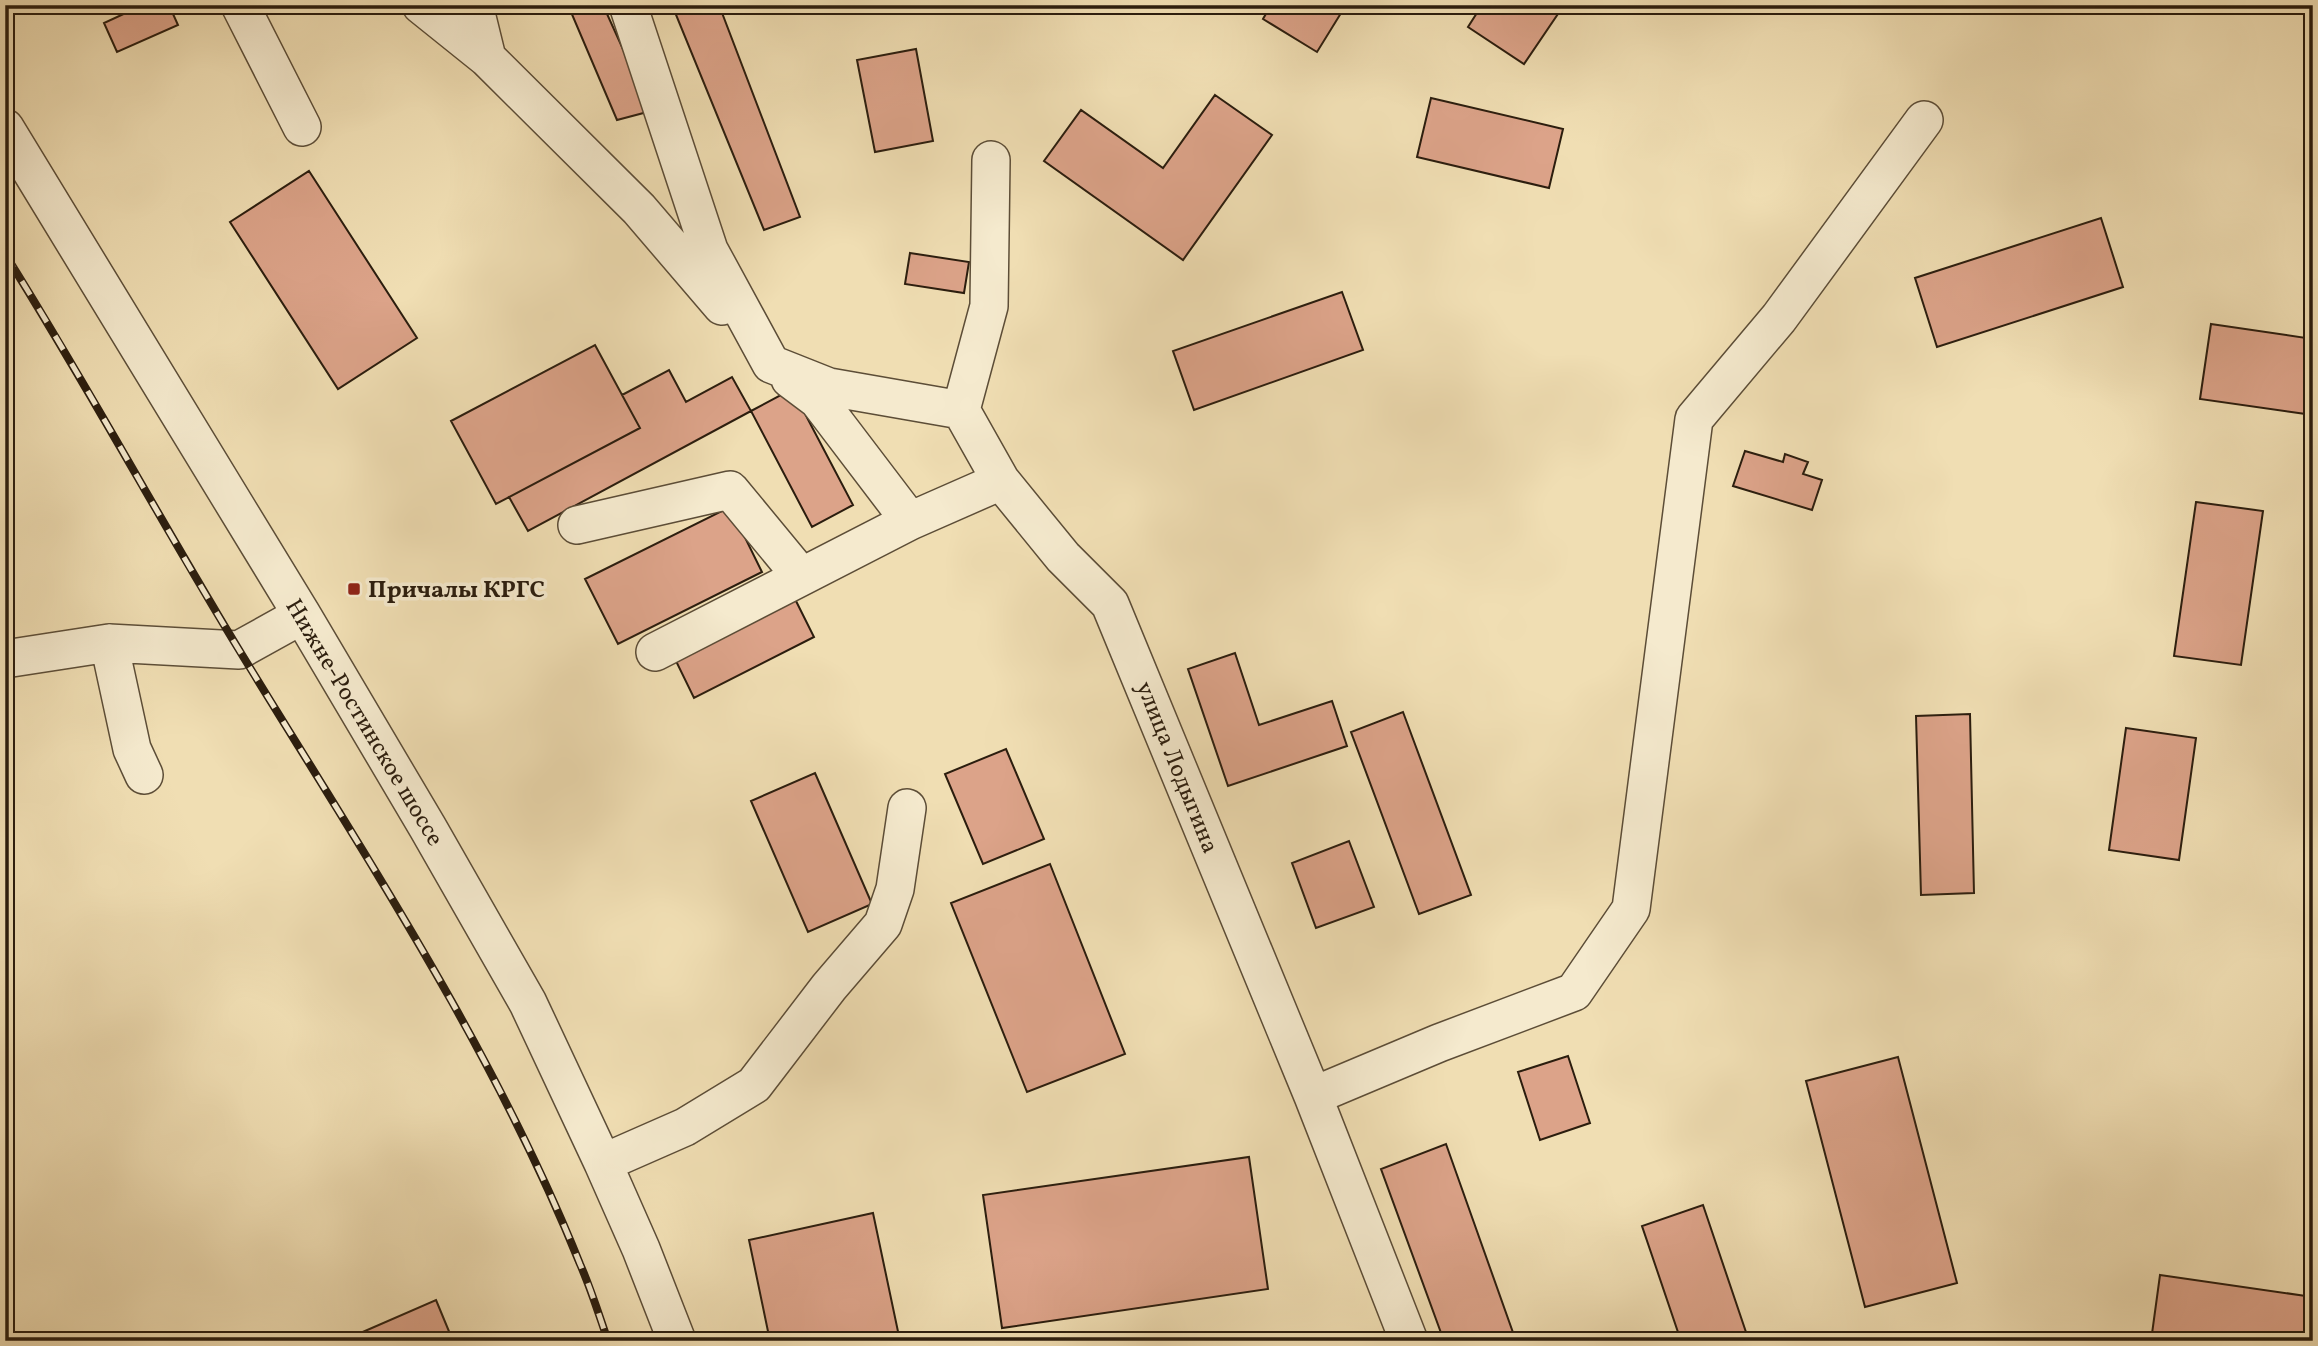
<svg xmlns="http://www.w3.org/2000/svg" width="2318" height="1346" viewBox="0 0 2318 1346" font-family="Vollkorn,serif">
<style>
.building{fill:#dca389;stroke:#2b1d0e;stroke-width:2}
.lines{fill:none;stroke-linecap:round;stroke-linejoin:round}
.minor-casing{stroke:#5c4d37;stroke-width:40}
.minor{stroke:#f5eace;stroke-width:37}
.rail-casing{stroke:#2b1d0e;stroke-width:8}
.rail{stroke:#f5eace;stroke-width:5;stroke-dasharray:16;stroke-linecap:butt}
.poi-dot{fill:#8f2418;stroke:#f5eace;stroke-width:2.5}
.labels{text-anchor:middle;stroke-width:7;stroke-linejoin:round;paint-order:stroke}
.poi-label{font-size:24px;font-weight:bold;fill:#2b1d0e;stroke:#f5eace;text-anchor:start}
.street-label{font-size:24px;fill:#2b1d0e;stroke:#f5eace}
</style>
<rect width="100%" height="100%" fill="#f0deb3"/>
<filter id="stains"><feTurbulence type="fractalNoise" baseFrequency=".00286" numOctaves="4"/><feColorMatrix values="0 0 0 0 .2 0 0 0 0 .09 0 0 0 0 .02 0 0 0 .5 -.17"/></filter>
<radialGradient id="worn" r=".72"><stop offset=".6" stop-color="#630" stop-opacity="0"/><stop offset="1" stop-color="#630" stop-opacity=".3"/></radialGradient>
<path class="building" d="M143 5H169L178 25 117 52 104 23Z
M568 5H603L651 111 617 120Z
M672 5H719L800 217 764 230Z
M1271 5H1346L1317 52 1263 19Z
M1482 5H1564L1524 64 1468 27Z
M916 49 933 141 875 152 857 60Z
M1215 95 1272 135 1183 260 1044 161 1081 110 1163 168Z
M1431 98 1563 129 1549 188 1417 157Z
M309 171 417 338 338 389 230 222Z
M2101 218 2123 287 1937 347 1915 278Z
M910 253 969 262 964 293 905 284Z
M1342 292 1363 350 1194 410 1173 351Z
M2211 324 2313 339V415L2200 399Z
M595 345 640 428 496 504 451 421Z
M669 370 686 402 732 377 751 411 528 531 509 497 640 428 622 395Z
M792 389 853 505 812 527 751 411Z
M1745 451 1783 462 1785 454 1808 462 1803 474 1822 480 1812 510 1733 486Z
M2196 502 2263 511 2241 665 2174 656Z
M730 507 762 572 618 644 585 579Z
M795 599 814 637 694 698 675 659Z
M1235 653 1259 725 1332 701 1347 746 1228 786 1188 669Z
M1403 712 1471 895 1419 914 1351 732Z
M1970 714 1974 893 1921 895 1916 716Z
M2126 728 2196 738 2179 860 2109 850Z
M1006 749 1044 839 983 864 945 774Z
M815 773 872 904 808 932 751 801Z
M1349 841 1374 907 1316 928 1292 863Z
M1050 864 1125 1054 1027 1092 951 903Z
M1568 1056 1590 1123 1540 1140 1518 1072Z
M1898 1057 1957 1283 1865 1307 1806 1081Z
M1446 1144 1516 1341H1444L1381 1169Z
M1249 1157 1268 1289 1002 1328 983 1195Z
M1703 1205 1749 1341H1681L1642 1226Z
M873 1213 900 1341H770L749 1240Z
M2160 1275 2313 1297 2312 1341H2151Z
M436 1300 453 1341H342Z"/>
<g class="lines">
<defs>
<path id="minor" d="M240 5 302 127
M421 5 487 58 639 209 722 306
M474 5 487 58
M628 5 709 250 771 364 829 387 961 410 1001 481 1063 557 1110 604 1313 1096 1409 1341
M5 128 302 615 428 828 528 1003 603 1163 641 1249 677 1341
M790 379 818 400 910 521
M961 410 989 306 991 160
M577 525 730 490 801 576
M109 643 132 749 144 775
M655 652 910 521 1001 481
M5 659 109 643 239 650 302 615
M1313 1096 1439 1043 1574 992 1631 909 1694 419 1779 318 1924 120
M603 1163 685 1127 754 1085 829 987 883 924 895 889 907 808"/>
</defs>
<use href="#minor" class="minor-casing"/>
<use href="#minor" class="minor"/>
<defs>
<path id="rail" d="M5 254C88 386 162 524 244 658 364 854 494 1050 580 1264 591 1289 599 1315 608 1341"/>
</defs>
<use href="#rail" class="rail-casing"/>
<use href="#rail" class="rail"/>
</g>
<rect class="poi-dot" x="347" y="582" width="14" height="14" rx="3.5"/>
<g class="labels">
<g class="poi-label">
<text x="368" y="597">Причалы КРГС</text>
</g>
<g class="street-label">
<text transform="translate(365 722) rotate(59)" y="8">Нижне-Ростинское шоссе</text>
<text transform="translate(1178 767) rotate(68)" y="8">улица Лодыгина</text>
</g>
</g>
<rect width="2318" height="1346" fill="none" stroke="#f0deb3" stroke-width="28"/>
<rect x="7" y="7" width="2304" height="1332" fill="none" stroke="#2b1d0e" stroke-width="3.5"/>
<rect x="14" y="14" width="2290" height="1318" fill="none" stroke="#2b1d0e" stroke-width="2"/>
<rect width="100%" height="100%" filter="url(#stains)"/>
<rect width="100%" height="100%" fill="url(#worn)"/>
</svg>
